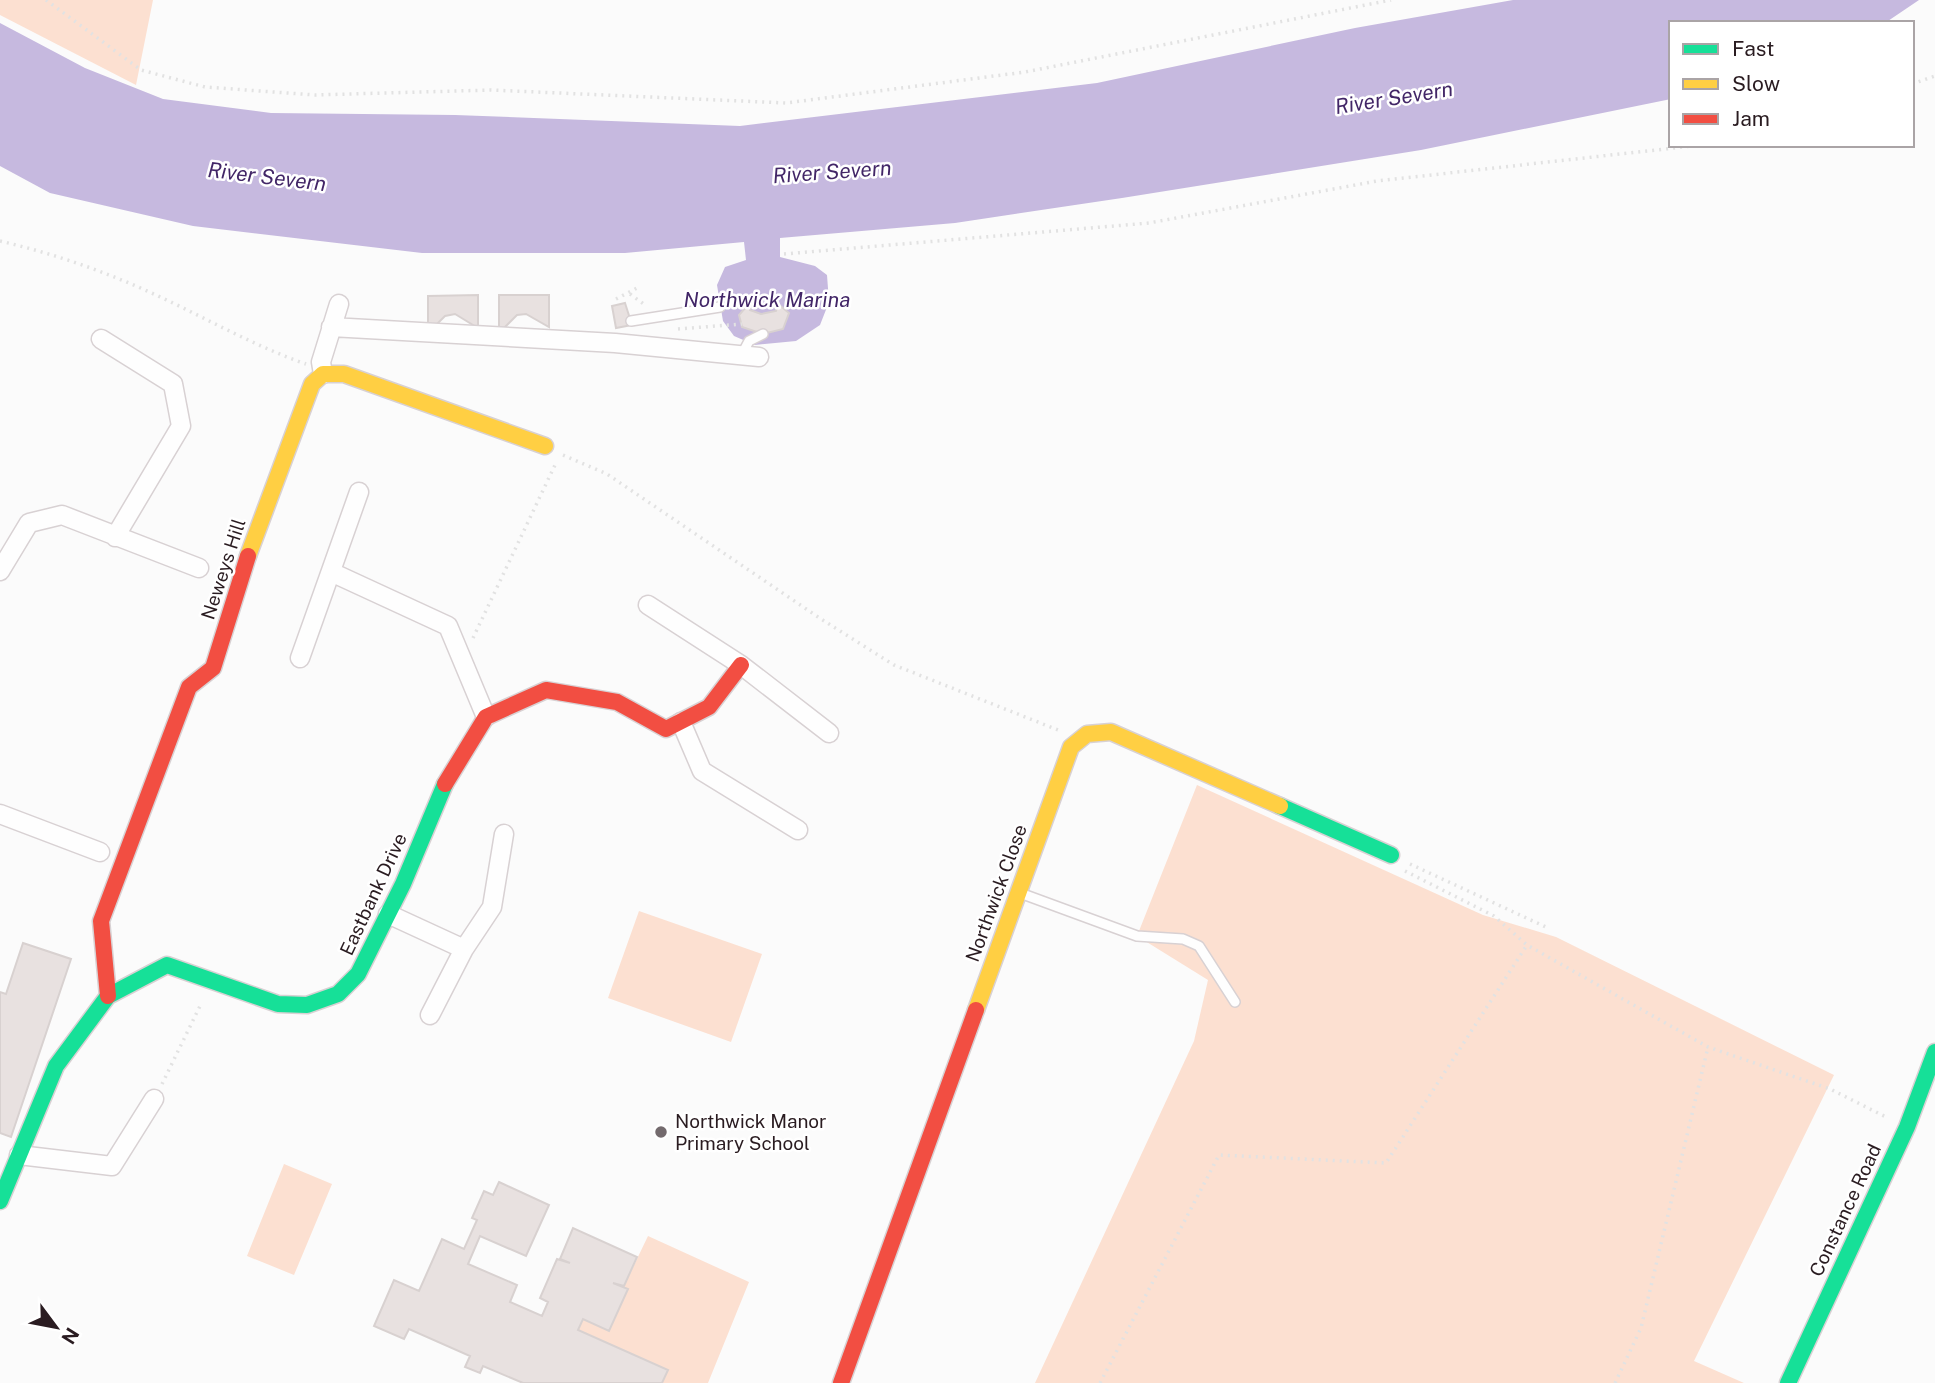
<svg xmlns="http://www.w3.org/2000/svg" width="1935" height="1383" viewBox="0 0 1935 1383" font-family="'Public Sans',sans-serif">
<style>
.green{fill:#fce0d1}
.water{fill:#c6b9df}
.building{fill:#e8e1e0;stroke:#d8d1d0;stroke-width:2}
.lines{fill:none;stroke-linecap:round;stroke-linejoin:round}
.lane-casing{stroke:#d8d1d3;stroke-width:12}
.street-casing{stroke:#d8d1d3;stroke-width:21}
.fast-casing{stroke:#d8d1d3;stroke-width:19}
.slow-casing{stroke:#d8d1d3;stroke-width:19}
.jam-casing{stroke:#d8d1d3;stroke-width:19}
.path{stroke:#e2e2e2;stroke-width:3.5;stroke-dasharray:2 5;stroke-linecap:butt}
.lane{stroke:#fefefe;stroke-width:9}
.street{stroke:#fefefe;stroke-width:18}
.fast{stroke:#16e098;stroke-width:16}
.slow{stroke:#ffcf43;stroke-width:16}
.jam{stroke:#f24e42;stroke-width:16}
.poi-dot{fill:#736a6d;stroke:#fff;stroke-width:2.5}
.labels{text-anchor:middle;stroke-width:5;stroke-linejoin:round;paint-order:stroke}
.street-label{font-size:19px;fill:#2a1c21;stroke:#fff}
.poi-label{font-size:19px;fill:#2a1c21;stroke:#fff;text-anchor:start}
.water-label{font-size:21px;font-style:italic;fill:#422667;stroke:#fff}
</style>
<rect width="100%" height="100%" fill="#fbfbfb"/>
<path class="green" d="M0 0H153L136 85 0 15Z
M1197 785 1483 915 1556 937 1834 1075 1694 1361 1744 1383H1035L1194 1041 1208 980 1137 936Z
M639 911 762 954 731 1042 608 998Z
M284 1164 332 1184 294 1275 247 1256Z
M648 1236 749 1282 708 1383H662L667 1370 578 1332 583 1319 609 1330 628 1290 624 1286Z"/>
<path class="water" d="M1513 0H1919L1885 23H1671V99L1421 150 1122 198 955 223 780 238V257L815 266 827 275 829 302 820 325 796 341 755 345 734 336 723 321 717 285 725 267 746 260 744 242 625 253H422L193 226 50 193 0 166V23L85 68 163 99 271 113 455 115 740 126 1097 83 1355 28Z"/>
<path class="building" d="M478 295V328L455 314 445 316 433 328H428V296Z
M499 295H549V327L526 314 517 315 504 328H499Z
M625 303 632 325 616 328 612 306Z
M778 304 789 313 783 329 763 334 742 327 739 315 746 307 751 305 750 310 761 314 776 311Z
M23 943 71 959 11 1137 0 1133V992L6 994Z
M499 1182 549 1205 526 1256 480 1236 468 1264 517 1285 510 1302 542 1316 548 1302 540 1298 557 1259 570 1263 560 1259 573 1228 637 1257 624 1286 613 1283 628 1289 609 1331 583 1319 578 1330 668 1370 662 1383H523L483 1366 480 1373 465 1367 470 1356 409 1329 404 1339 374 1326 394 1280 419 1291 442 1239 464 1249 477 1220 472 1218 484 1191 493 1195Z"/>
<g class="lines">
<defs>
<path id="lane" d="M631 321 720 307
M741 356 749 341 763 334
M1020 893 1137 936 1183 939 1199 946 1235 1002"/>
<path id="street" d="M331 327 615 343 759 357
M101 339 173 384 181 426 115 537
M323 374 321 362 339 304
M0 571 29 523 62 515 199 568
M331 572 448 626 486 717
M648 605 741 665 829 733
M300 658 359 492
M681 722 702 771 798 830
M0 814 100 852
M388 914 464 949
M430 1015 464 949 492 907 504 834
M19 1155 112 1166 154 1099"/>
<path id="fast" d="M1280 806 1391 855
M0 1201 56 1066 108 996 167 965 278 1004 307 1005 338 994 358 974 403 884 445 784
M1788 1383 1907 1127 1935 1052"/>
<path id="slow" d="M248 556 312 384 323 374H344L545 446
M976 1010 1071 747 1087 734 1111 732 1280 806"/>
<path id="jam" d="M445 784 486 717 546 690 617 702 666 729 709 707 741 665
M108 996 101 921 189 687 213 668 248 556
M841 1383 976 1010"/>
</defs>
<use href="#lane" class="lane-casing"/>
<use href="#street" class="street-casing"/>
<use href="#fast" class="fast-casing"/>
<use href="#slow" class="slow-casing"/>
<use href="#jam" class="jam-casing"/>
<path class="path" d="M46 0 141 70 205 87 315 95 491 90 786 103 1025 72 1391 0
M1912 84 1935 76
M0 241C55 254 107 272 158 296 208 319 254 346 306 364
M784 254 1149 223 1377 181 1701 145
M630 294 645 305
M616 299 639 287
M678 329 742 324
M563 455 607 474 821 619 894 665 1058 730
M473 638 555 465
M1410 864 1548 928
M1405 871 1494 916 1527 945 1708 1047 1830 1089 1888 1118
M162 1084 201 1004
M1100 1383 1219 1155 1386 1163 1527 945
M1615 1383 1641 1328 1708 1047"/>
<use href="#lane" class="lane"/>
<use href="#street" class="street"/>
<use href="#fast" class="fast"/>
<use href="#slow" class="slow"/>
<use href="#jam" class="jam"/>
</g>
<circle class="poi-dot" cx="661" cy="1132" r="7"/>
<g class="labels">
<g class="street-label">
<text transform="translate(223 569) rotate(-72)" y="7">Neweys Hill</text>
<text transform="translate(996 893) rotate(-70)" y="7">Northwick Close</text>
<text transform="translate(373 894) rotate(-65)" y="7">Eastbank Drive</text>
<text transform="translate(1845 1210) rotate(-65)" y="7">Constance Road</text>
</g>
<g class="poi-label">
<text x="675" y="1128">Northwick Manor<tspan x="675" dy="22">Primary School</tspan></text>
</g>
<g class="water-label">
<text transform="translate(1394 98) rotate(-9)" y="7">River Severn</text>
<text transform="translate(832 172) rotate(-4)" y="7">River Severn</text>
<text transform="translate(267 177) rotate(7)" y="7">River Severn</text>
<text x="767" y="307">Northwick Marina</text>
</g>
</g>
<rect x="1669" y="21" width="245" height="126" fill="#ffffff" stroke="#aaa4a6" stroke-width="2"/>
<rect x="1683" y="44" width="35" height="10" fill="#16e098" stroke="#aaa4a6" stroke-width="2"/>
<text x="1732" y="56" font-size="21" fill="#2a1c21">Fast</text>
<rect x="1683" y="79" width="35" height="10" fill="#ffcf43" stroke="#aaa4a6" stroke-width="2"/>
<text x="1732" y="91" font-size="21" fill="#2a1c21">Slow</text>
<rect x="1683" y="114" width="35" height="10" fill="#f24e42" stroke="#aaa4a6" stroke-width="2"/>
<text x="1732" y="126" font-size="21" fill="#2a1c21">Jam</text>
<g transform="translate(56 1327) rotate(122)" stroke="#ffffff" stroke-width="5" paint-order="stroke">
<path d="M0-5L12 26L0 18L-12 26Z" fill="#2a1c21"/>
<text y="-10" font-size="19" font-weight="bold" text-anchor="middle" fill="#2a1c21">N</text>
</g>
</svg>
